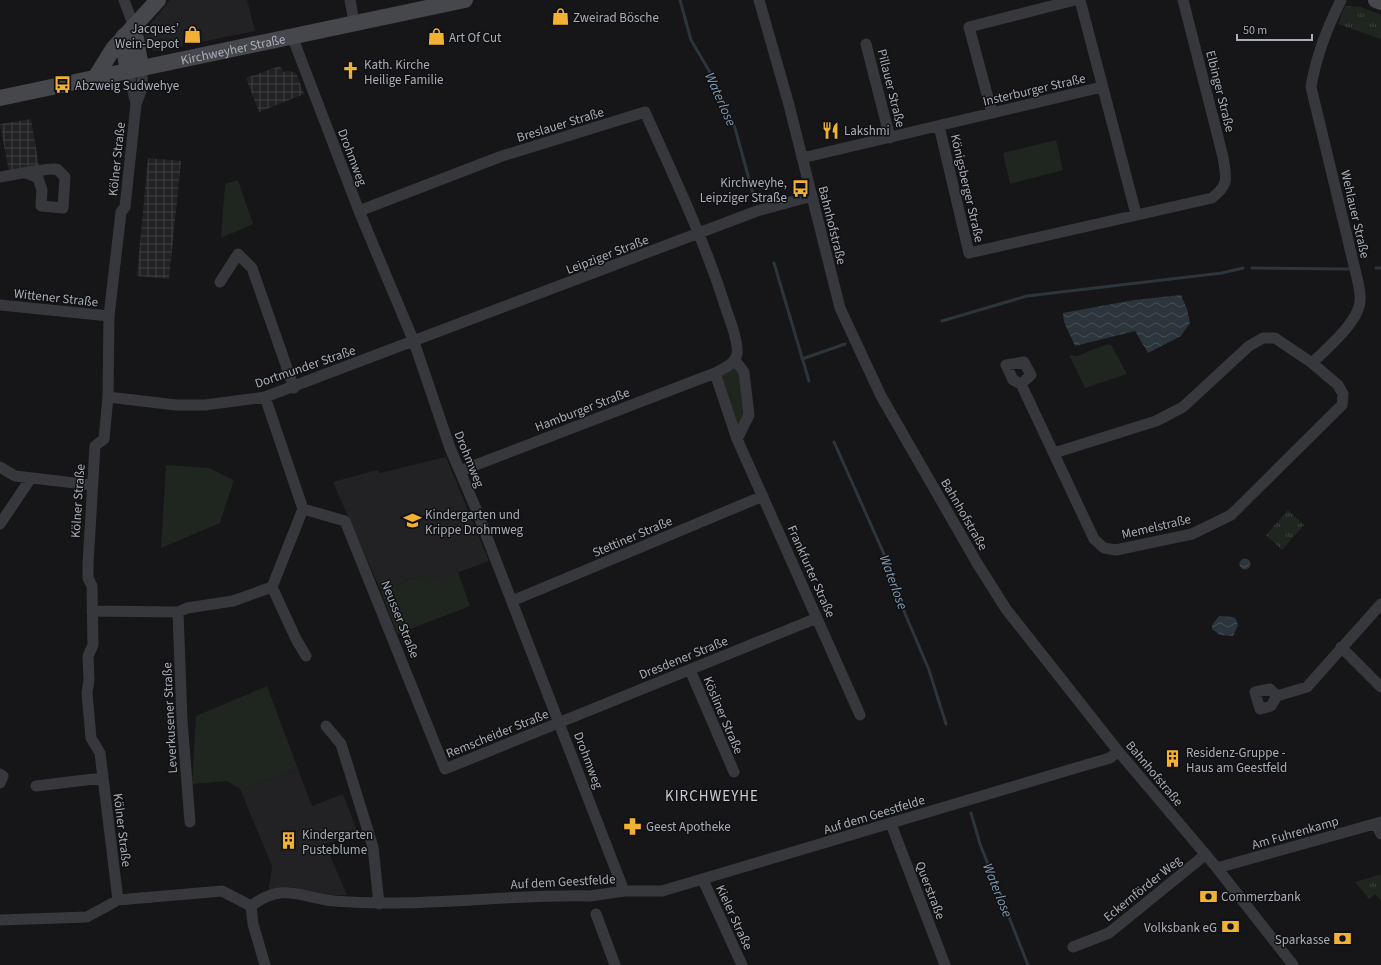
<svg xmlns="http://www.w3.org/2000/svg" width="1381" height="965" viewBox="0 0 1381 965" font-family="'Source Sans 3',sans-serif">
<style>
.built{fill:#222225}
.industrial{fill:url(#industrial-grid)}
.grass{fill:url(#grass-tufts)}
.park{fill:#1e261f}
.water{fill:url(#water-waves)}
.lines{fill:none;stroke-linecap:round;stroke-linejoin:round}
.stream{stroke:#2c353c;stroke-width:3}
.street{stroke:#37383d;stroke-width:11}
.secondary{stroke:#45474d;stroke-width:16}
.labels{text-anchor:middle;stroke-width:3;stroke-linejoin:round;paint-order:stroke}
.poi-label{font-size:13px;fill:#a8adb8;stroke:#111113;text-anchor:start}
.street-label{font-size:13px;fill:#a8adb8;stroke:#111113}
.water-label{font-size:14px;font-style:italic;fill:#7f9bb3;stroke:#111113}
.quarter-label{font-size:15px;letter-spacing:1px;fill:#c9ccd4;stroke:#111113}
</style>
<defs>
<pattern id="industrial-grid" width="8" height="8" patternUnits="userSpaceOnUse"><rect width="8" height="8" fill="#222225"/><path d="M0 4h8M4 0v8" fill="none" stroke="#3f3f43"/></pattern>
<pattern id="grass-tufts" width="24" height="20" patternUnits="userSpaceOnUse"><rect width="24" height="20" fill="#1e261f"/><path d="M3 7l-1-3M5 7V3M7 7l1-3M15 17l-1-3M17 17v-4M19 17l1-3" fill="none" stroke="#3c433d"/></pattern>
<pattern id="water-waves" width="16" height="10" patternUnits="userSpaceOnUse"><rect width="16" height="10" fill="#2c353c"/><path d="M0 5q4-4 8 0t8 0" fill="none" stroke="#485056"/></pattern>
</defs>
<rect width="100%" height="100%" fill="#161618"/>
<path class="built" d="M170 0H247L255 31 157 51 147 48 144 39 148 27Z
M446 457 489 561 429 583 426 574 381 591 333 482 377 470 380 473Z
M298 769 312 806 343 794 358 833 325 844 347 895H332L290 887 268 893 272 866 240 789Z"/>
<path class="industrial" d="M280 66 283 72 289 71 296 73 304 94 259 112 246 78Z
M31 119 39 166 9 172 0 124Z
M148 158 181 161 169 279 137 276Z"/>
<path class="grass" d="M1345 6 1361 7 1381 15V39L1338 24Z
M1288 510 1304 525 1282 550 1266 535Z
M1381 874V901L1375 894 1369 899 1355 882Z"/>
<path class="park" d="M1056 140 1063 170 1010 184 1003 153Z
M238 180 253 224 221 238 225 184Z
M1108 344 1112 346 1127 374 1085 388 1069 355 1077 356Z
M735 365 742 373 745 415 736 432 718 376Z
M166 465 209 468 234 480 220 523 161 548Z
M458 572 470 606 397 634 381 591 426 574 429 582Z
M267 686 298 769 240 789 227 781 192 784 196 716Z"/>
<path class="water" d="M1181 295 1187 309 1190 323 1181 336 1148 353 1135 331 1075 346 1064 322 1063 313 1134 300Z
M1239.5 564a5.5 5.5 0 1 1 11 0a5.5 5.5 0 1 1-11 0Z
M1219 616 1233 617 1236 619 1238 625 1233 636 1220 635 1212 629V625Z"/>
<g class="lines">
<path class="stream" d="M680 0 691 40 714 79 735 128 755 201
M774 263 809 381
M1252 268 1349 269
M1376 268H1381
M942 321 1027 296 1222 273 1243 268
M802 359 845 344
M834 442 888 563 898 597 929 670 946 724
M971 813 980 844 1028 965"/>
<path class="street" d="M124 0 134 27
M350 0 354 22
M759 0 789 105 840 308 881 396 977 563 1006 609 1118 751 1217 868 1293 965
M1080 0 1136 214
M292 36 359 211 414 342 450 448 476 509 624 891
M866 44 890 138
M128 70 136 104
M992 113 969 27 1075 0
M939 126 969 253 1212 198C1230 184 1226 178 1223 157L1183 0
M802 158 1102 87
M0 177C19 174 38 169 57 169L65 177 63 208 41 206 42 190 38 178 26 173
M359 211 502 156 645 112C674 177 705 241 726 309 730 320 739 343 737 354 735 364 723 369 715 373L460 471
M220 282 238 254 252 268 294 388
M0 305 109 316
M735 360 744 372 749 415 737 439
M1024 362 1031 375 1021 384 1013 380 1006 365Z
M1312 363C1326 349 1359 322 1360 301 1361 295 1359 288 1358 282L1311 87C1316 56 1327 28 1341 0
M715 373 737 439 860 715
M1021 384 1094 539 1104 548 1116 550 1192 534 1231 515 1342 405 1343 394 1338 385 1312 363 1275 338H1263L1249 346 1183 407 1156 421 1054 453
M108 397 176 405H205L265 397 757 211 812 196
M0 467 15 476 92 485
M303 509 345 521 445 769 817 618
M0 524 31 478
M272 587 296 639 306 656
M512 601 763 496
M92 611 178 612 187 608 233 601 272 587 303 509 265 397
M178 612 182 720 190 822
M1341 647 1381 687
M690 670 734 772
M1277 696 1271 706 1260 709 1255 692 1270 689 1277 696 1307 687 1381 604
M326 726 341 744 373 847 379 904
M0 774 3 776 0 783
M36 786 102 778
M891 824 945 965
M1376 824 1381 834
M1217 868 1381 822
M703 880 742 965
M118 900 100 753 91 738 87 693 89 680 88 656 93 645 92 586 88 578V564L95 446 104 439 108 397 109 316 121 212 125 207 136 104 143 86 141 68
M251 906C283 882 300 897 334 901 419 908 505 894 590 896L624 891H662L1079 767 1110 758 1118 751
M251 906 253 924 265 965
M596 914 615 965
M0 920 87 917 118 900 222 891 251 906
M1073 947 1109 933 1205 855"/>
<g class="secondary">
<path d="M1376 0 1381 2"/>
<path d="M134 27 141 68"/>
<path d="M124 36V50L128 70"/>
<path d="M95 78 113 49 158 0"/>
<path id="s1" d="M0 98 465 0"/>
</g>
</g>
<defs>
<symbol id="shop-bare" viewBox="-9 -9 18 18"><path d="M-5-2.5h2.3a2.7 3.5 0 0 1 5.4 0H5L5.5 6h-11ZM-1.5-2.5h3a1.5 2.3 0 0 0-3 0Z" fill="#f2b134" stroke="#111113" stroke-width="2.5" paint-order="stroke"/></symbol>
<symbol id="church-bare" viewBox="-9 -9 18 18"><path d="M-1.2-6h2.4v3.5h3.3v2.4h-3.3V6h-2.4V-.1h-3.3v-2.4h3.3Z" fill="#f2b134" stroke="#111113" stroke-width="2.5" paint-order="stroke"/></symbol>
<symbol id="bus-bare" viewBox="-9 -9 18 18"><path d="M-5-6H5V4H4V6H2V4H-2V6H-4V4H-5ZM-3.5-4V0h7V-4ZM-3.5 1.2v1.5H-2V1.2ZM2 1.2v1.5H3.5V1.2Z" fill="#f2b134" stroke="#111113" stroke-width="2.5" paint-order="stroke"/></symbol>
<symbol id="restaurant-bare" viewBox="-9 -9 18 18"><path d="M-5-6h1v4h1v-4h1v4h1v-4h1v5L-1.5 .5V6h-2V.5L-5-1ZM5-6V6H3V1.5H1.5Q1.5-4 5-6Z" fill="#f2b134" stroke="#111113" stroke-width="2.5" paint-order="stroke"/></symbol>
<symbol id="school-bare" viewBox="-9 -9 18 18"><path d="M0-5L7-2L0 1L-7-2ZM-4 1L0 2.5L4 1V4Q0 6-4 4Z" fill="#f2b134" stroke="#111113" stroke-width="2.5" paint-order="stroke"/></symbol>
<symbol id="building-bare" viewBox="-9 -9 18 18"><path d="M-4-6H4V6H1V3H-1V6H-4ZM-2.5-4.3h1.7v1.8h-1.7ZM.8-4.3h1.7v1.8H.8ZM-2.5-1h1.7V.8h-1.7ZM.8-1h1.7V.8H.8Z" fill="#f2b134" stroke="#111113" stroke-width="2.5" paint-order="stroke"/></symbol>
<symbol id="pharmacy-bare" viewBox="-9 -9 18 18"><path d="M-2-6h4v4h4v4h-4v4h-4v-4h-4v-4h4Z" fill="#f2b134" stroke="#111113" stroke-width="2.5" paint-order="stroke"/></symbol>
<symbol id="bank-bare" viewBox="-9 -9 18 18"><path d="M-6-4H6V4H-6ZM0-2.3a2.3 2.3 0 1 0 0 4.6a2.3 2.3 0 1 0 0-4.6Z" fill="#f2b134" stroke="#111113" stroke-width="2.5" paint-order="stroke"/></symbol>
</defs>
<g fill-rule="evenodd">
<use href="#shop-bare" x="548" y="4" width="25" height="25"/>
<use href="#shop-bare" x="180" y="22" width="25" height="25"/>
<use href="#shop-bare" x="424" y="24" width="25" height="25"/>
<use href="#church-bare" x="338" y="58" width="25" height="25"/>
<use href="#bus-bare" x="50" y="72" width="25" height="25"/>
<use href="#restaurant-bare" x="818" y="118" width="25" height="25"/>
<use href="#bus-bare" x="788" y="176" width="25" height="25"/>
<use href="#school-bare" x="400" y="508" width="25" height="25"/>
<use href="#building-bare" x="1160" y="746" width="25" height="25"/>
<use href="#pharmacy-bare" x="620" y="814" width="25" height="25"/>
<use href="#building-bare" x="276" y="828" width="25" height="25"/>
<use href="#bank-bare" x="1196" y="884" width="25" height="25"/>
<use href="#bank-bare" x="1218" y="914" width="25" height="25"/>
<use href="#bank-bare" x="1330" y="926" width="25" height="25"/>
</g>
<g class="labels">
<g class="poi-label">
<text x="573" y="22">Zweirad Bösche</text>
<text x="179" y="33" text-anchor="end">Jacques’<tspan x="179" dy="15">Wein-Depot</tspan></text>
<text x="449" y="42">Art Of Cut</text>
<text x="364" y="69">Kath. Kirche<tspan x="364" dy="15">Heilige Familie</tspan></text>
<text x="75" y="90">Abzweig Sudwehye</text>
<text x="844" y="135">Lakshmi</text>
<text x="787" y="187" text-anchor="end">Kirchweyhe,<tspan x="787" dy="15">Leipziger Straße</tspan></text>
<text x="425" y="519">Kindergarten und<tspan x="425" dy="15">Krippe Drohmweg</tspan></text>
<text x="1186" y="757">Residenz-Gruppe -<tspan x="1186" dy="15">Haus am Geestfeld</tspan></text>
<text x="646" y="831">Geest Apotheke</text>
<text x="302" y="839">Kindergarten<tspan x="302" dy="15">Pusteblume</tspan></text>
<text x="1221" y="901">Commerzbank</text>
<text x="1217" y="932" text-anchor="end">Volksbank eG</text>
<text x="1330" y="944" text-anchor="end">Sparkasse</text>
</g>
<g class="street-label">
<text dy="5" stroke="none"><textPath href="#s1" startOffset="238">Kirchweyher Straße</textPath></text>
<text transform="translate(892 88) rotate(76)" y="5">Pillauer Straße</text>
<text transform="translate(1034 89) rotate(-13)" y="5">Insterburger Straße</text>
<text transform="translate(1221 91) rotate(76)" y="5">Elbinger Straße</text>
<text transform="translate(560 124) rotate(-17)" y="5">Breslauer Straße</text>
<text transform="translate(353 157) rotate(69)" y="5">Drohmweg</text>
<text transform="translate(116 159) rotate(-84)" y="5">Kölner Straße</text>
<text transform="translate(968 188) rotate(77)" y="5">Königsberger Straße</text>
<text transform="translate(1356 214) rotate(77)" y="5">Wehlauer Straße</text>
<text transform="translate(833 225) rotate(76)" y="5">Bahnhofstraße</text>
<text transform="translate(607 254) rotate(-21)" y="5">Leipziger Straße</text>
<text transform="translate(56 297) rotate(6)" y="5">Wittener Straße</text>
<text transform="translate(305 366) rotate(-19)" y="5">Dortmunder Straße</text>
<text transform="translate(582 409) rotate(-21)" y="5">Hamburger Straße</text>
<text transform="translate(470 459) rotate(68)" y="5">Drohmweg</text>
<text transform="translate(77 501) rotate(-86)" y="5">Kölner Straße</text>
<text transform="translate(965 514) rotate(60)" y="5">Bahnhofstraße</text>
<text transform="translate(1156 526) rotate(-13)" y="5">Memelstraße</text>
<text transform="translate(632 536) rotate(-23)" y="5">Stettiner Straße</text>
<text transform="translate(812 571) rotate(66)" y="5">Frankfurter Straße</text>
<text transform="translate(401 619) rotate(68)" y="5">Neusser Straße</text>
<text transform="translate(683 657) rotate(-22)" y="5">Dresdener Straße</text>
<text transform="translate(724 715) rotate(67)" y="5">Kösliner Straße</text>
<text transform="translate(169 718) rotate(-93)" y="5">Leverkusener Straße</text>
<text transform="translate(497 733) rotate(-22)" y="5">Remscheider Straße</text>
<text transform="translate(589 760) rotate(69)" y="5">Drohmweg</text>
<text transform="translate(1155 773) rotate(50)" y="5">Bahnhofstraße</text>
<text transform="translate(874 814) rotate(-17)" y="5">Auf dem Geestfelde</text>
<text transform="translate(123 830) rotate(83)" y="5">Kölner Straße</text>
<text transform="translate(1295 832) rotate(-16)" y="5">Am Fuhrenkamp</text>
<text transform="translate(563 881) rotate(-3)" y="5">Auf dem Geestfelde</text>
<text transform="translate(1142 888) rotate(-39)" y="5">Eckernförder Weg</text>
<text transform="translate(931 890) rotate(69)" y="5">Querstraße</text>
<text transform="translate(735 917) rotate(65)" y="5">Kieler Straße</text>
</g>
<g class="water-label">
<text transform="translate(721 99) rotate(66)" y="5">Waterlose</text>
<text transform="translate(894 582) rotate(70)" y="5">Waterlose</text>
<text transform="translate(998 890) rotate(68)" y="5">Waterlose</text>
</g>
<g class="quarter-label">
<text x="712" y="801">KIRCHWEYHE</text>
</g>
</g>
<path d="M1237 34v6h75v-6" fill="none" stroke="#a8adb8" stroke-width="2"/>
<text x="1243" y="34" font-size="12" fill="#a8adb8" stroke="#111113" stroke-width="3" paint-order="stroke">50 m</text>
</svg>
